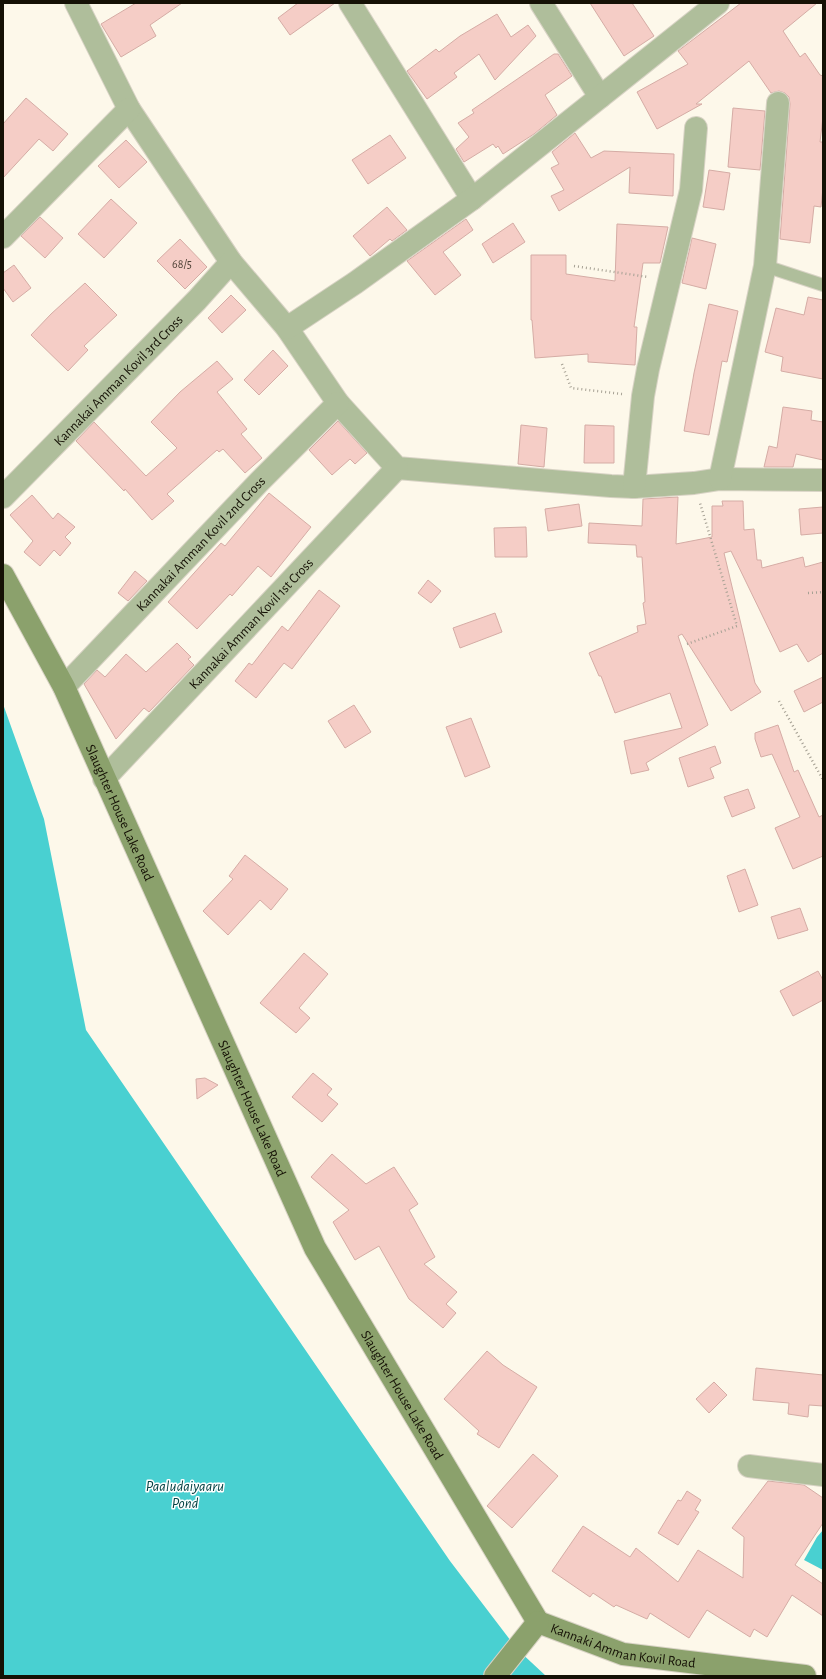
<svg xmlns="http://www.w3.org/2000/svg" width="826" height="1679" viewBox="0 0 826 1679" font-family="'Alegreya Sans',sans-serif">
<style>
.water{fill:#49d0d1}
.building{fill:#f5cdc6;stroke:#d5aca5}
.lines{fill:none;stroke-linecap:round;stroke-linejoin:round}
.service-casing{stroke:#d8d3c5;stroke-width:14}
.minor-casing{stroke:#d8d3c5;stroke-width:24}
.secondary-casing{stroke:#d8d3c5;stroke-width:24}
.path{stroke:#a6a194;stroke-width:2.5;stroke-dasharray:1 3;stroke-linecap:butt}
.service{stroke:#afbe9b;stroke-width:12}
.minor{stroke:#afbe9b;stroke-width:22}
.secondary{stroke:#8ba16c;stroke-width:22}
.labels{text-anchor:middle;stroke-width:3;stroke-linejoin:round;paint-order:stroke}
.number-label{font-size:12px;fill:#4d4035}
.street-label{font-size:14px;fill:#151105;stroke:#fff}
.water-label{font-size:15px;font-style:italic;fill:#044344;stroke:#fff}
</style>
<rect width="100%" height="100%" fill="#fdf8ea"/>
<path class="water" d="M3 704 44 819 86 1030 450 1561 517 1649 546 1676H3Z
M823 1530V1570L804 1560 817 1537Z"/>
<path class="building" d="M136 3H182L150 25 156 36 121 57 101 24Z
M298 3H335L290 35 278 18Z
M590 3H632L654 36 624 56Z
M741 3H817L783 31 800 57 805 53 820 75 823 76V117L820 142H823V188L821 207 814 206 810 243 780 239 790 104 789 97 785 93 779 91 771 93 749 61 696 104H702L657 129 637 92 688 64 678 51Z
M497 14 511 37 528 25 536 36 495 80 479 54 454 73 457 77 427 99 407 71 436 49 439 52 460 36Z
M554 54H558L572 76 545 95 557 115 534 134 503 154 498 146 496 148 493 144 464 162 456 149 469 137 458 123 474 113 472 110Z
M26 98 68 134 53 151 39 139 3 178V124Z
M733 108 765 111 760 170 728 167Z
M575 133 591 158 604 151 674 154 673 196 629 193 630 167 559 211 551 196 564 190 551 168 559 164 552 152Z
M390 135 406 158 368 184 352 160Z
M126 140 147 162 119 188 98 166Z
M709 170 730 173 724 210 703 207Z
M111 199 137 223 104 258 78 234Z
M387 207 407 230 392 241 390 239 370 256 353 236Z
M40 217 63 238 45 258 21 236Z
M466 219 473 230 443 252 461 275 435 295 407 261Z
M513 223 525 242 493 263 482 244Z
M617 224 668 227 660 263H643L634 327H637L635 365 588 362V354L535 358 532 320H531V255H566V274L615 281Z
M692 238 716 244 706 289 682 283Z
M180 239 207 267 185 289 157 261Z
M14 265 31 288 13 302 3 288V273Z
M85 283 117 315 84 346 88 350 68 371 31 335 51 314Z
M231 295 246 310 222 333 208 318Z
M808 297 823 300V379L781 371 783 357 765 352 776 308 804 315Z
M709 304 738 311 727 362 722 361 709 435 684 431 694 373Z
M273 350 288 366 259 395 244 380Z
M217 361 233 379 217 392 247 429 241 434 262 458 245 473 223 449 219 452 217 450 167 494 174 501 152 520 125 489 124 491 76 441 94 422 146 476 177 448 151 422 180 392Z
M783 407 812 411 811 420 823 422V460L796 454 793 467H764L769 446 777 448Z
M338 421 367 453 355 464 350 459 332 475 309 450Z
M521 425 547 428 544 467 518 464Z
M585 425 614 426V463H584Z
M269 493 311 527 271 577 258 566 232 596 230 594 197 629 168 602 221 543 225 546Z
M32 495 53 519 58 513 75 527 65 537 71 543 60 556 54 550 40 566 24 552 33 541 10 515Z
M678 497 676 544 712 537V506H723L722 501H743L744 530 754 529 757 560H761L762 568 803 557 805 567 823 562V653L808 662 797 644 780 652 731 551 724 553 755 683 761 692 731 711 682 634 678 636 708 725 646 763 649 770 631 774 624 741 682 728 670 693 615 713 601 676H599L589 653 638 632 637 626 646 624 643 603 645 602 642 557H637L636 545 588 543 589 523 642 526 643 499Z
M579 504 582 526 548 531 545 509Z
M823 507V533L801 535 799 509Z
M526 527 527 557H495L494 528Z
M135 571 147 581 128 601 118 593Z
M428 580 441 591 431 603 418 593Z
M319 590 340 606 292 669 284 663 256 698 235 681 249 663 252 665 282 626 288 631Z
M495 613 502 632 460 648 453 628Z
M177 643 191 657 188 659 194 665 149 712 144 708 116 739 84 684 97 670 105 677 126 654 146 672Z
M823 677V702L804 712 794 691Z
M354 705 371 732 345 748 328 721Z
M471 718 490 767 465 777 446 727Z
M778 725 794 772 798 770 819 817 823 815V856L793 869 775 828 800 817 772 754 761 757 755 739V733Z
M715 746 721 763 710 768 714 778 688 787 679 758Z
M748 789 755 808 732 817 724 797Z
M245 855 288 889 271 910 260 900 228 935 203 911 233 879 229 876Z
M745 869 758 905 739 912 727 876Z
M800 908 808 930 778 939 771 917Z
M304 953 328 974 299 1008 310 1018 296 1033 260 1003Z
M818 971 823 980V1000L793 1016 780 991Z
M313 1073 332 1089 327 1095 338 1104 322 1122 292 1097Z
M205 1078 218 1085 197 1099 196 1079Z
M332 1154 366 1184 394 1167 418 1204 409 1210 435 1257 424 1264 457 1292 446 1304 456 1313 443 1328 409 1299 379 1246 355 1260 333 1222 349 1210 311 1177Z
M487 1351 503 1365 537 1387 499 1448 477 1434 479 1431 444 1399Z
M756 1368 823 1375V1406L809 1405 808 1417 788 1414 789 1403 753 1400Z
M714 1382 727 1395 709 1413 696 1399Z
M533 1454 558 1476 512 1528 487 1506Z
M768 1481 804 1485 823 1498V1523L795 1565 823 1584V1616L792 1595 767 1637 754 1629 750 1637 707 1610 689 1638 650 1613 647 1619 616 1605 614 1607 593 1593 590 1597 552 1571 583 1526 630 1557 636 1548 678 1582 698 1550 743 1578 744 1537 732 1528Z
M687 1491 701 1500 695 1510 699 1512 678 1545 658 1533 678 1500 681 1501Z"/>
<g class="lines">
<defs>
<path id="service" d="M765 266 823 285"/>
<g id="minor">
<path d="M76 3 129 109 231 262 287 328 338 403 397 468 611 486 634 487 694 483 720 479 823 480"/>
<path d="M350 3 472 199"/>
<path d="M541 3 600 97"/>
<path d="M3 237 129 109"/>
<path d="M287 328 355 283 472 199 718 3"/>
<path d="M720 479 765 266 778 103"/>
<path d="M634 487 643 396 648 369 691 190 696 128"/>
<path id="s1" d="M3 497 197 300 231 262"/>
<path id="s2" d="M64 687 259 482 338 403"/>
<path id="s3" d="M104 779 397 468"/>
<path d="M749 1466 823 1475"/>
</g>
<g id="secondary">
<path id="s4" d="M3 575 64 687 315 1248 538 1622"/>
<path id="s5" d="M538 1622 623 1654 805 1676"/>
<path d="M495 1676 538 1622"/>
</g>
</defs>
<use href="#service" class="service-casing"/>
<use href="#minor" class="minor-casing"/>
<use href="#secondary" class="secondary-casing"/>
<path class="path" d="M574 266 648 277
M562 364 571 388 622 394
M808 593 823 592
M687 644 737 626 700 503
M779 701 823 780"/>
<use href="#service" class="service"/>
<use href="#minor" class="minor"/>
<use href="#secondary" class="secondary"/>
</g>
<g class="labels">
<g class="number-label">
<text x="182" y="268">68/5</text>
</g>
<g class="street-label">
<text dy="5" stroke="none"><textPath href="#s1" startOffset="164">Kannakai Amman Kovil 3rd Cross</textPath></text>
<text dy="5" stroke="none"><textPath href="#s2" startOffset="198">Kannakai Amman Kovil 2nd Cross</textPath></text>
<text dy="5" stroke="none"><textPath href="#s3" startOffset="214">Kannakai Amman Kovil 1st Cross</textPath></text>
<text dy="5" stroke="none"><textPath href="#s4" startOffset="265">Slaughter House Lake Road</textPath></text>
<text dy="5" stroke="none"><textPath href="#s4" startOffset="589">Slaughter House Lake Road</textPath></text>
<text dy="5" stroke="none"><textPath href="#s4" startOffset="913">Slaughter House Lake Road</textPath></text>
<text dy="5" stroke="none"><textPath href="#s5" startOffset="89">Kannaki Amman Kovil Road</textPath></text>
</g>
<g class="water-label">
<text x="185" y="1491">Paaludaiyaaru<tspan x="185" dy="17">Pond</tspan></text>
</g>
</g>
<rect width="826" height="1679" fill="none" stroke="#151105" stroke-width="8"/>
</svg>
